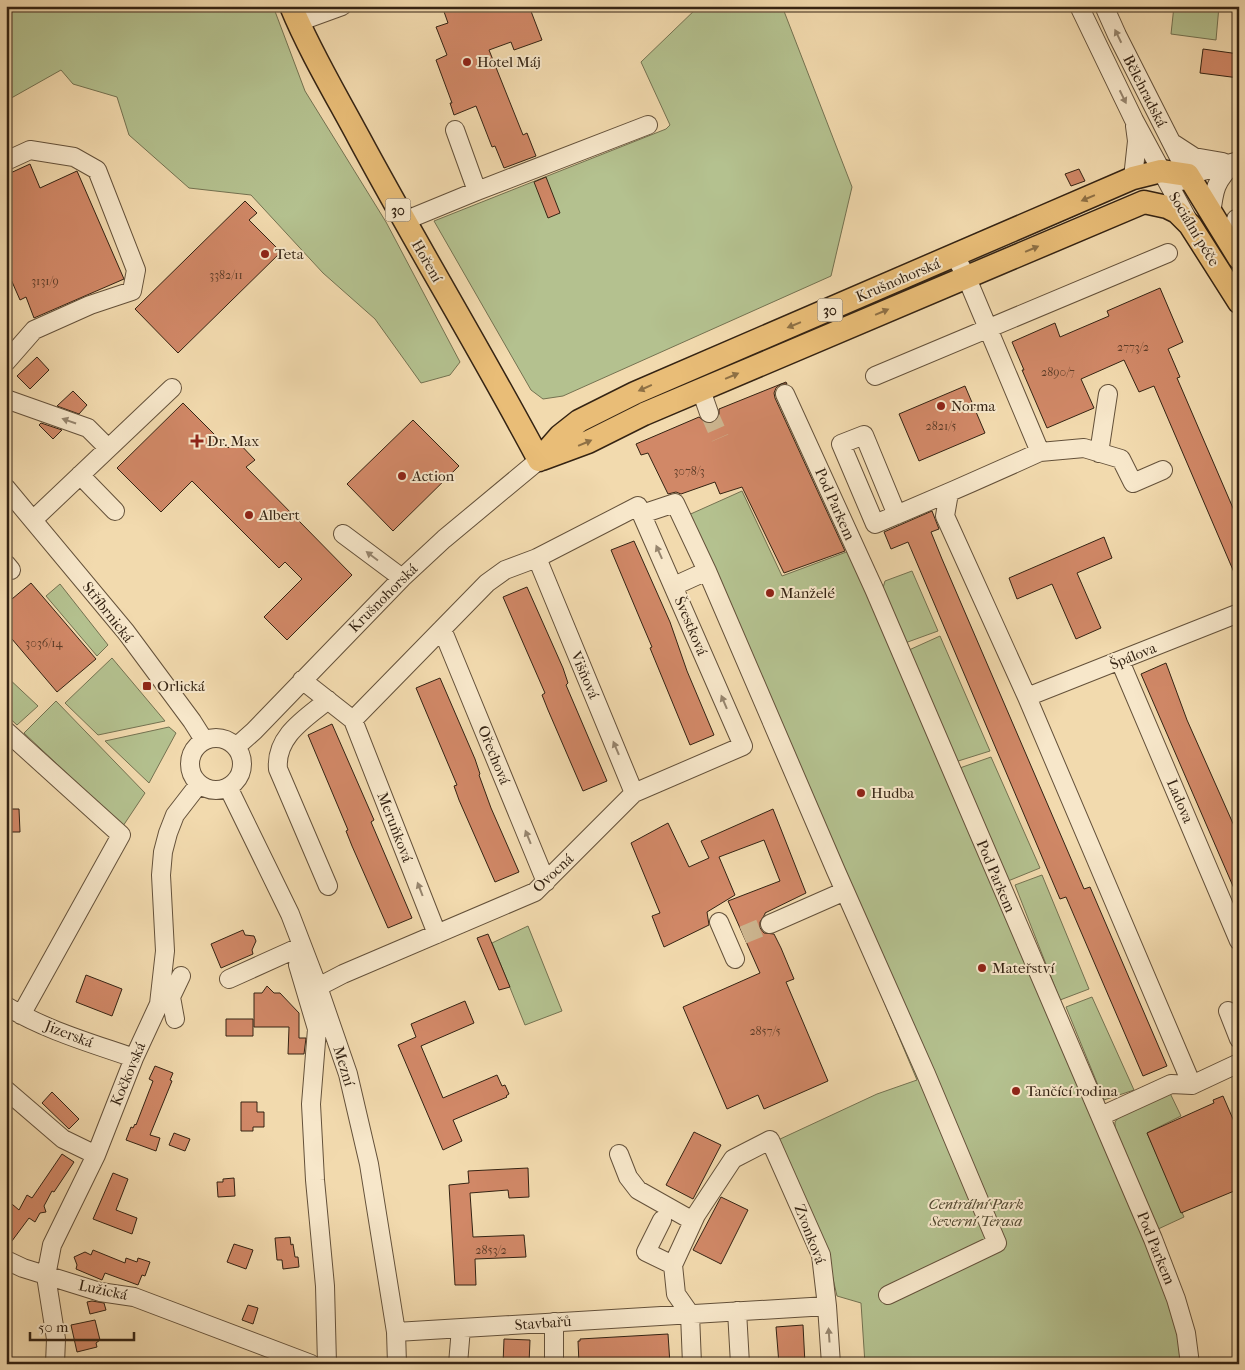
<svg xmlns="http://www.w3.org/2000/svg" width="1245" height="1370" viewBox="0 0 1245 1370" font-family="'IM FELL French Canon',serif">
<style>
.green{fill:#b4c18f;stroke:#747251}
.building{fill:#d18867;stroke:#342313}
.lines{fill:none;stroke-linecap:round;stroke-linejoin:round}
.minor-tunnel{stroke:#ccb58f;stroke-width:18;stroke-dasharray:18 9;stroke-linecap:butt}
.minor-casing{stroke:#64513a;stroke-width:20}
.major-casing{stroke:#342313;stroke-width:25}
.minor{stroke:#f7e7ca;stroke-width:18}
.major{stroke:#e9bd77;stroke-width:22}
.oneway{fill:#96856e}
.oneway2{fill:#8e7045}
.poi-dot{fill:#8f2418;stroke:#f7e7ca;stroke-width:2}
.labels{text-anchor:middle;stroke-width:4;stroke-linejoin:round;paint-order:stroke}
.number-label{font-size:12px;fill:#5b3c28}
.shield{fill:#f7e7ca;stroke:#6e5e4a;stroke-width:1}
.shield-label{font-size:14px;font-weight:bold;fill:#342313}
.poi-label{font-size:15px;fill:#342313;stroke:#f7e7ca;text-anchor:start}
.street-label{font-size:15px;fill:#342313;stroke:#f7e7ca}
.park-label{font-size:15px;font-style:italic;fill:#544a32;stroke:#f7e7ca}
</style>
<rect width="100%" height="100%" fill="#f2daae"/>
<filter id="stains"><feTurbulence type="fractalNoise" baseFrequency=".004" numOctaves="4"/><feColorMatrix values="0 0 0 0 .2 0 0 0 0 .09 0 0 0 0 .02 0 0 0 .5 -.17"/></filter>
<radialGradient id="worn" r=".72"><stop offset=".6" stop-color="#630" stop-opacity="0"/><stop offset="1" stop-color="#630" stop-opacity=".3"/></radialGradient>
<path class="green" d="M6 6H273L305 91 386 222 460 362 450 375 421 383 375 319 323 273 251 195 189 188 129 135 117 97 73 84 61 70 6 101Z
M699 6H782L852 187 831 276 563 396 543 399 531 390 434 221 666 129 670 125 641 62Z
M1174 6H1219L1216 40 1171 34Z
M742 491 782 576 849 551 1139 1223 1179 1330 1184 1364H865L861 1303 837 1296 831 1270 778 1140 877 1094 917 1080 716 603 675 521Z
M912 571 938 631 905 643 882 591 885 581Z
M60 584 108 645 97 656 46 596Z
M940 636 990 751 955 762 909 650Z
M112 658 165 721 98 735 65 703Z
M6 676 38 706 17 725 6 715Z
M56 701 145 793 123 826 24 733Z
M169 727 176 733 149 783 105 741Z
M991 757 1040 868 1008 881 957 769Z
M1042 875 1089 989 1060 1000 1015 885Z
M528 926 562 1011 525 1025 492 943Z
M1092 997 1134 1090 1104 1100 1066 1007Z
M1169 1091 1181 1116 1147 1133 1184 1217 1156 1230 1115 1133V1122L1124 1110Z"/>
<path class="building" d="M442 6H529L542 40 514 50 511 42 489 50 523 135 527 133 536 156 504 168 495 146 492 147 476 106 454 115 450 103H452L436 60 447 55 436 27 448 23Z
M1203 49 1239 54V78L1200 73Z
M30 164 40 188 77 171 124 279 34 318 26 297 20 300 6 268V264L10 262 6 253V175Z
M1079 169 1085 181 1071 186 1065 174Z
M546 177 560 213 548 218 534 182Z
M245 201 257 213 249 220 281 252 178 353 135 309Z
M1160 288 1183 342 1168 349 1180 377 1177 378 1239 522V584L1154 386 1139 392 1124 360 1081 379 1094 408 1047 428 1022 370H1024L1012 342 1055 323 1060 337 1109 316 1107 311Z
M37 357 49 370 30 389 17 376Z
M786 382 787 384H781L776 388 774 393 775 398 845 551 784 573 742 487 720 494 715 482 681 494 676 492 668 494 648 453 641 455 636 444 699 417 707 423H713L719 415V409Z
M965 386 985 433 919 461 899 414Z
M73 391 87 405 79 414 57 406Z
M183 403 228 448 236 440 255 460 246 467 352 575 287 640 264 617 302 579 285 562 279 568 192 481 161 512 117 468Z
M413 420 459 466 393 531 347 484Z
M41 423 62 430 53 439 39 425Z
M932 511 939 529 931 532 942 559 1084 889 1090 887 1167 1066 1143 1076 1066 897 1060 899 908 542 891 549 884 532Z
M1104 537 1112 558 1077 573 1101 628 1076 639 1052 584 1017 599 1009 578Z
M634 541 670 622 687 671 714 735 690 745 650 648 652 647 643 626 611 550Z
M31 583 96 659 57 692 6 632V604Z
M527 587 563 668 568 683 566 685 607 781 583 791 548 710 542 695 545 693 503 597Z
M1166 663 1187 720 1239 837V900L1141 674Z
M440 678 475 759 480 774 479 775 491 808 519 872 495 882 459 800 454 786 457 785 416 688Z
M332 724 374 820 371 822 412 918 388 928 352 846 346 831 348 830 308 735Z
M6 809H19L20 832H6Z
M773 809 806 893 765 913V914L760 922V928L764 933 774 934 781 948 794 979 786 982 828 1081 764 1109 758 1095 727 1109 683 1007 760 973 728 901 780 881 764 840 719 857 735 895 707 912 709 925 664 947 652 916 660 913 631 843 668 823 689 867 709 858 701 841Z
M243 930 245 935 254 936 256 941 252 950 253 954 221 968 211 944Z
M488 934 510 987 499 990 477 938Z
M86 975 122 989 112 1016 76 1002Z
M267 986 274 993H280L299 1013V1038H306L304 1054H288L289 1027H254V993H262Z
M465 1001 474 1023 421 1046 443 1098 497 1075 502 1086 505 1085 509 1094 506 1096 507 1097 453 1120 462 1141 443 1150 398 1045 416 1037 411 1024Z
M226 1019H253V1036H226Z
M155 1066 173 1073 170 1080 172 1081 150 1135 160 1138 156 1151 126 1140 131 1127 133 1128 135 1124 136 1125 153 1081 149 1079Z
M52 1092 79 1119 69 1129 42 1103Z
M1223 1096 1239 1133V1189L1181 1213 1147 1133 1214 1103 1213 1100Z
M241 1102H257V1112H264V1127H253V1131H241Z
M694 1132 721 1145 693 1199 666 1185Z
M174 1133 190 1139 185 1151 169 1145Z
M62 1154 74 1162 54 1192 52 1191 44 1206 46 1212 40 1213 35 1222 29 1218 6 1249V1199L19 1210 27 1195 32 1198Z
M528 1168 529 1197 509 1198 508 1190 470 1193 473 1237 524 1235 526 1257 475 1259 476 1285H455L449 1185 469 1183 468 1171Z
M113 1173 128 1179 116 1210 137 1218 132 1234 93 1219Z
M234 1178 235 1196 218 1197 217 1182H223V1179Z
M721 1197 748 1210 721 1264 693 1250Z
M290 1237 291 1245 293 1244 295 1257H298L299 1267 283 1269 282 1260H277L275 1238Z
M234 1244 253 1250 246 1269 227 1262Z
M93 1250 125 1263 126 1258 137 1262 138 1258 150 1262 145 1276 142 1275 138 1285 105 1273 102 1280 76 1269 77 1265 74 1257 85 1252 91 1255Z
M92 1301 104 1303 106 1310 90 1314 87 1302Z
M248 1305 258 1308 253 1324 242 1320Z
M95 1320 100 1340 96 1343 97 1347 77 1352 71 1325Z
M803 1325 805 1364H779L776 1327Z
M668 1334 670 1364H579L578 1341H580V1339Z
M504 1339 530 1340 529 1364H503Z"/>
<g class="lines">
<path class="minor-tunnel" d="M709 413 720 438
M743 935 770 924"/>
<defs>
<path id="minor" d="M1079 6 1134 120 1188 220
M1104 6 1117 35 1188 175
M298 22 342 6
M455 130 477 191
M1174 144 1194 157 1223 162
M6 161 30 150 74 157 97 170 136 270 132 291 90 305 34 330 6 362
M1133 178 1137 141 1135 126
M1181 181 1188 175 1239 161
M1211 215C1214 189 1215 182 1234 163
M1236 219 1239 223
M404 221 477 191 648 125
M875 376 1168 253
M701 390 709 413
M785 394 874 589 1153 1239 1176 1299 1186 1333 1190 1364
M6 399 88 428 108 448
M1040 452 1084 448 1121 459 1133 483 1163 470
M1099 453 1108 394
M80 475 115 511
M6 488 126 632 192 721 204 740
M949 493 945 516 1027 697 1192 1085
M642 514 675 503 707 571 836 871 926 1074 997 1243 888 1295
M897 515 864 435 841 444 875 524C930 501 985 477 1040 452L966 276 955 256
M34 519 172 388
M343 534 402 578
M537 558 634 793
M6 564 11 570
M674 586 707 571
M442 629 546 882
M1120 661 1239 941
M302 680 353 720 487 583 505 570 537 558 638 506 743 746 634 793 535 892 343 974 318 987
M1027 697 1239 613
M328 700C306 718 275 736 278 769L328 886
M353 720 437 934
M6 731 121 835 21 1015
M190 764a26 26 0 1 1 52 0a26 26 0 1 1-52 0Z
M236 747 254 731 402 578 444 539 539 460
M228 787 290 914 318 987 348 1074 369 1164 396 1332 397 1364
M719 922 735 959
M770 924 845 891
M298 965 317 1029 311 1104 315 1180 325 1286 327 1364
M229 979 302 946
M161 995 171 997 175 1019
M171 997 181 976
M6 1006C45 1030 91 1043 134 1058
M1228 1011 1239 1039
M6 1090 63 1139 96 1155
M1101 1116 1171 1084 1192 1085 1239 1063
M619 1154 628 1177 638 1190 693 1221
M662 1220 646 1252 673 1265
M6 1260 23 1268 100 1292 134 1297 311 1364
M737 1311 740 1364
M396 1332 827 1306
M55 1364 56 1339 46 1276 52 1245 96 1155 134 1058 159 1004 165 951 161 875 163 852 168 833 175 815 199 784
M458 1364 461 1328
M554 1364V1322
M692 1364 690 1314 676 1294 673 1265 696 1215 733 1159 770 1140 821 1255 827 1306 831 1364"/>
<path id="major" d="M291 6C310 52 336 95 359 138 417 246 481 351 539 460
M542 459 588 442 644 414 1144 202 1167 207 1177 212 1190 225 1239 302
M539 460 560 436 579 421 635 393 1133 178 1161 171 1188 175 1239 258"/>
</defs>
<use href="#minor" class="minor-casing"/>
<use href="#major" class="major-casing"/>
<use href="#minor" class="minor"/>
<use href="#major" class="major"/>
</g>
<defs><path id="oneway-solid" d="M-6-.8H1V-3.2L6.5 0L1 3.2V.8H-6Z" transform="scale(1.25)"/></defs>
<g class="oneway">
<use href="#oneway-solid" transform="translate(1118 36) rotate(-116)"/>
<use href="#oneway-solid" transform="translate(1123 97) rotate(64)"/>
<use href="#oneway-solid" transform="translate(69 421) rotate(-161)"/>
<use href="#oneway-solid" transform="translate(659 552) rotate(-114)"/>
<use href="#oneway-solid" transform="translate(372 556) rotate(-143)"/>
<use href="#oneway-solid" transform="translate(724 702) rotate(-113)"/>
<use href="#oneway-solid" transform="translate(616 748) rotate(-113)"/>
<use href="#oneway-solid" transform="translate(528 837) rotate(-112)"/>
<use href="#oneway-solid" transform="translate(420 889) rotate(-111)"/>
<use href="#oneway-solid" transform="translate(829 1335) rotate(-94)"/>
</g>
<g class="oneway2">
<use href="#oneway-solid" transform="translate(1088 198) rotate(157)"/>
<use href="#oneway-solid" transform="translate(1032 249) rotate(-23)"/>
<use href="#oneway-solid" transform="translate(882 312) rotate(-23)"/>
<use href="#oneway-solid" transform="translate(794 325) rotate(158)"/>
<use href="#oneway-solid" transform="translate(732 376) rotate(-23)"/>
<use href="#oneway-solid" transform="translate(645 388) rotate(156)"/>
<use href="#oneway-solid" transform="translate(585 443) rotate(-23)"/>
</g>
<g class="poi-dot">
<circle cx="467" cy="62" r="5"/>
<circle cx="265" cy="254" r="5"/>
<circle cx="941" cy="406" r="5"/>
<path d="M194.5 433.5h5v5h5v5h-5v5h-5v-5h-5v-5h5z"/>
<circle cx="402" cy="476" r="5"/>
<circle cx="249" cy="515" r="5"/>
<circle cx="770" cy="593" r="5"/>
<rect x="142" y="681" width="10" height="10" rx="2.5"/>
<circle cx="861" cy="793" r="5"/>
<circle cx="982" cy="968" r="5"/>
<circle cx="1016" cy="1091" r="5"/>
</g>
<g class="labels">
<g class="number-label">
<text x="226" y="279">3382/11</text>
<text x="45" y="285">3131/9</text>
<text x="1133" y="351">2773/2</text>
<text x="1058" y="376">2890/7</text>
<text x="941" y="430">2821/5</text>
<text x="689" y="475">3078/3</text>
<text x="44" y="647">3036/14</text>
<text x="765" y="1035">2857/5</text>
<text x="491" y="1254">2853/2</text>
</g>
<g class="shield">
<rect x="385.5" y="198.5" width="25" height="23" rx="4"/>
<rect x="817.5" y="298.5" width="25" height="23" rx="4"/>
</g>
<g class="shield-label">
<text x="398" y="215">30</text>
<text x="830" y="315">30</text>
</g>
<g class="poi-label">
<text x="477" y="67">Hotel Máj</text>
<text x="275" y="259">Teta</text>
<text x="951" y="411">Norma</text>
<text x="207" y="446">Dr. Max</text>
<text x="412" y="481">Action</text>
<text x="259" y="520">Albert</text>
<text x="780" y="598">Manželé</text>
<text x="157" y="691">Orlická</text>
<text x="871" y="798">Hudba</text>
<text x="992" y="973">Mateřství</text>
<text x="1026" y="1096">Tančící rodina</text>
</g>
<g class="street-label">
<text transform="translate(1145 91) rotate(63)" y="5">Bělehradská</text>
<text transform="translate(1194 229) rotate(59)" y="5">Sociální péče</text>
<text transform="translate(427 261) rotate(60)" y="5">Hoření</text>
<text transform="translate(898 280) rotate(-23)" y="5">Krušnohorská</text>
<text transform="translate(835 504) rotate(66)" y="5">Pod Parkem</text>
<text transform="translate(383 598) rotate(-45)" y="5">Krušnohorská</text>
<text transform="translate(108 612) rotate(52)" y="5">Stříbrnická</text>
<text transform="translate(691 626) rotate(67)" y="5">Švestková</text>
<text transform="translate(1133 656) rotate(-22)" y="5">Špálova</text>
<text transform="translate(585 675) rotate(67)" y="5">Višňová</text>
<text transform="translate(494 755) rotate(68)" y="5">Ořechová</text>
<text transform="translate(1180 801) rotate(67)" y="5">Ladova</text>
<text transform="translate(395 827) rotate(69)" y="5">Meruňková</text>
<text transform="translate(553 873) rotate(-43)" y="5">Ovocná</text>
<text transform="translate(996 876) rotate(67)" y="5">Pod Parkem</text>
<text transform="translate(69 1034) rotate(21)" y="5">Jizerská</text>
<text transform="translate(344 1066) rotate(73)" y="5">Mezní</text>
<text transform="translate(128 1074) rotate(-67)" y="5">Kočkovská</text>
<text transform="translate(810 1234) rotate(69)" y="5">Zvonková</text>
<text transform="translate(1156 1248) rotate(68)" y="5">Pod Parkem</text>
<text transform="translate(103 1290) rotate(12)" y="5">Lužická</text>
<text transform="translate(543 1323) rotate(-4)" y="5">Stavbařů</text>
</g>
<g class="park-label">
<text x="976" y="1209">Centrální Park<tspan x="976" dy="17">Severní Terasa</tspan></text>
</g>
</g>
<rect width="1245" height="1370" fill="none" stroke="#f2daae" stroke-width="25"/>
<rect x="8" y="8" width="1230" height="1355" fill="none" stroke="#342313" stroke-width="2.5"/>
<rect x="12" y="12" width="1220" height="1345" fill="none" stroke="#342313"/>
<path d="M30 1332v8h104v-8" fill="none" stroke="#342313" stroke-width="2.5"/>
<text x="38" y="1332" font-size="15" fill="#342313" stroke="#f7e7ca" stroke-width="4" paint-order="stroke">50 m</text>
<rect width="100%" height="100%" filter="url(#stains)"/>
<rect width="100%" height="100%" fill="url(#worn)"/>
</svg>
